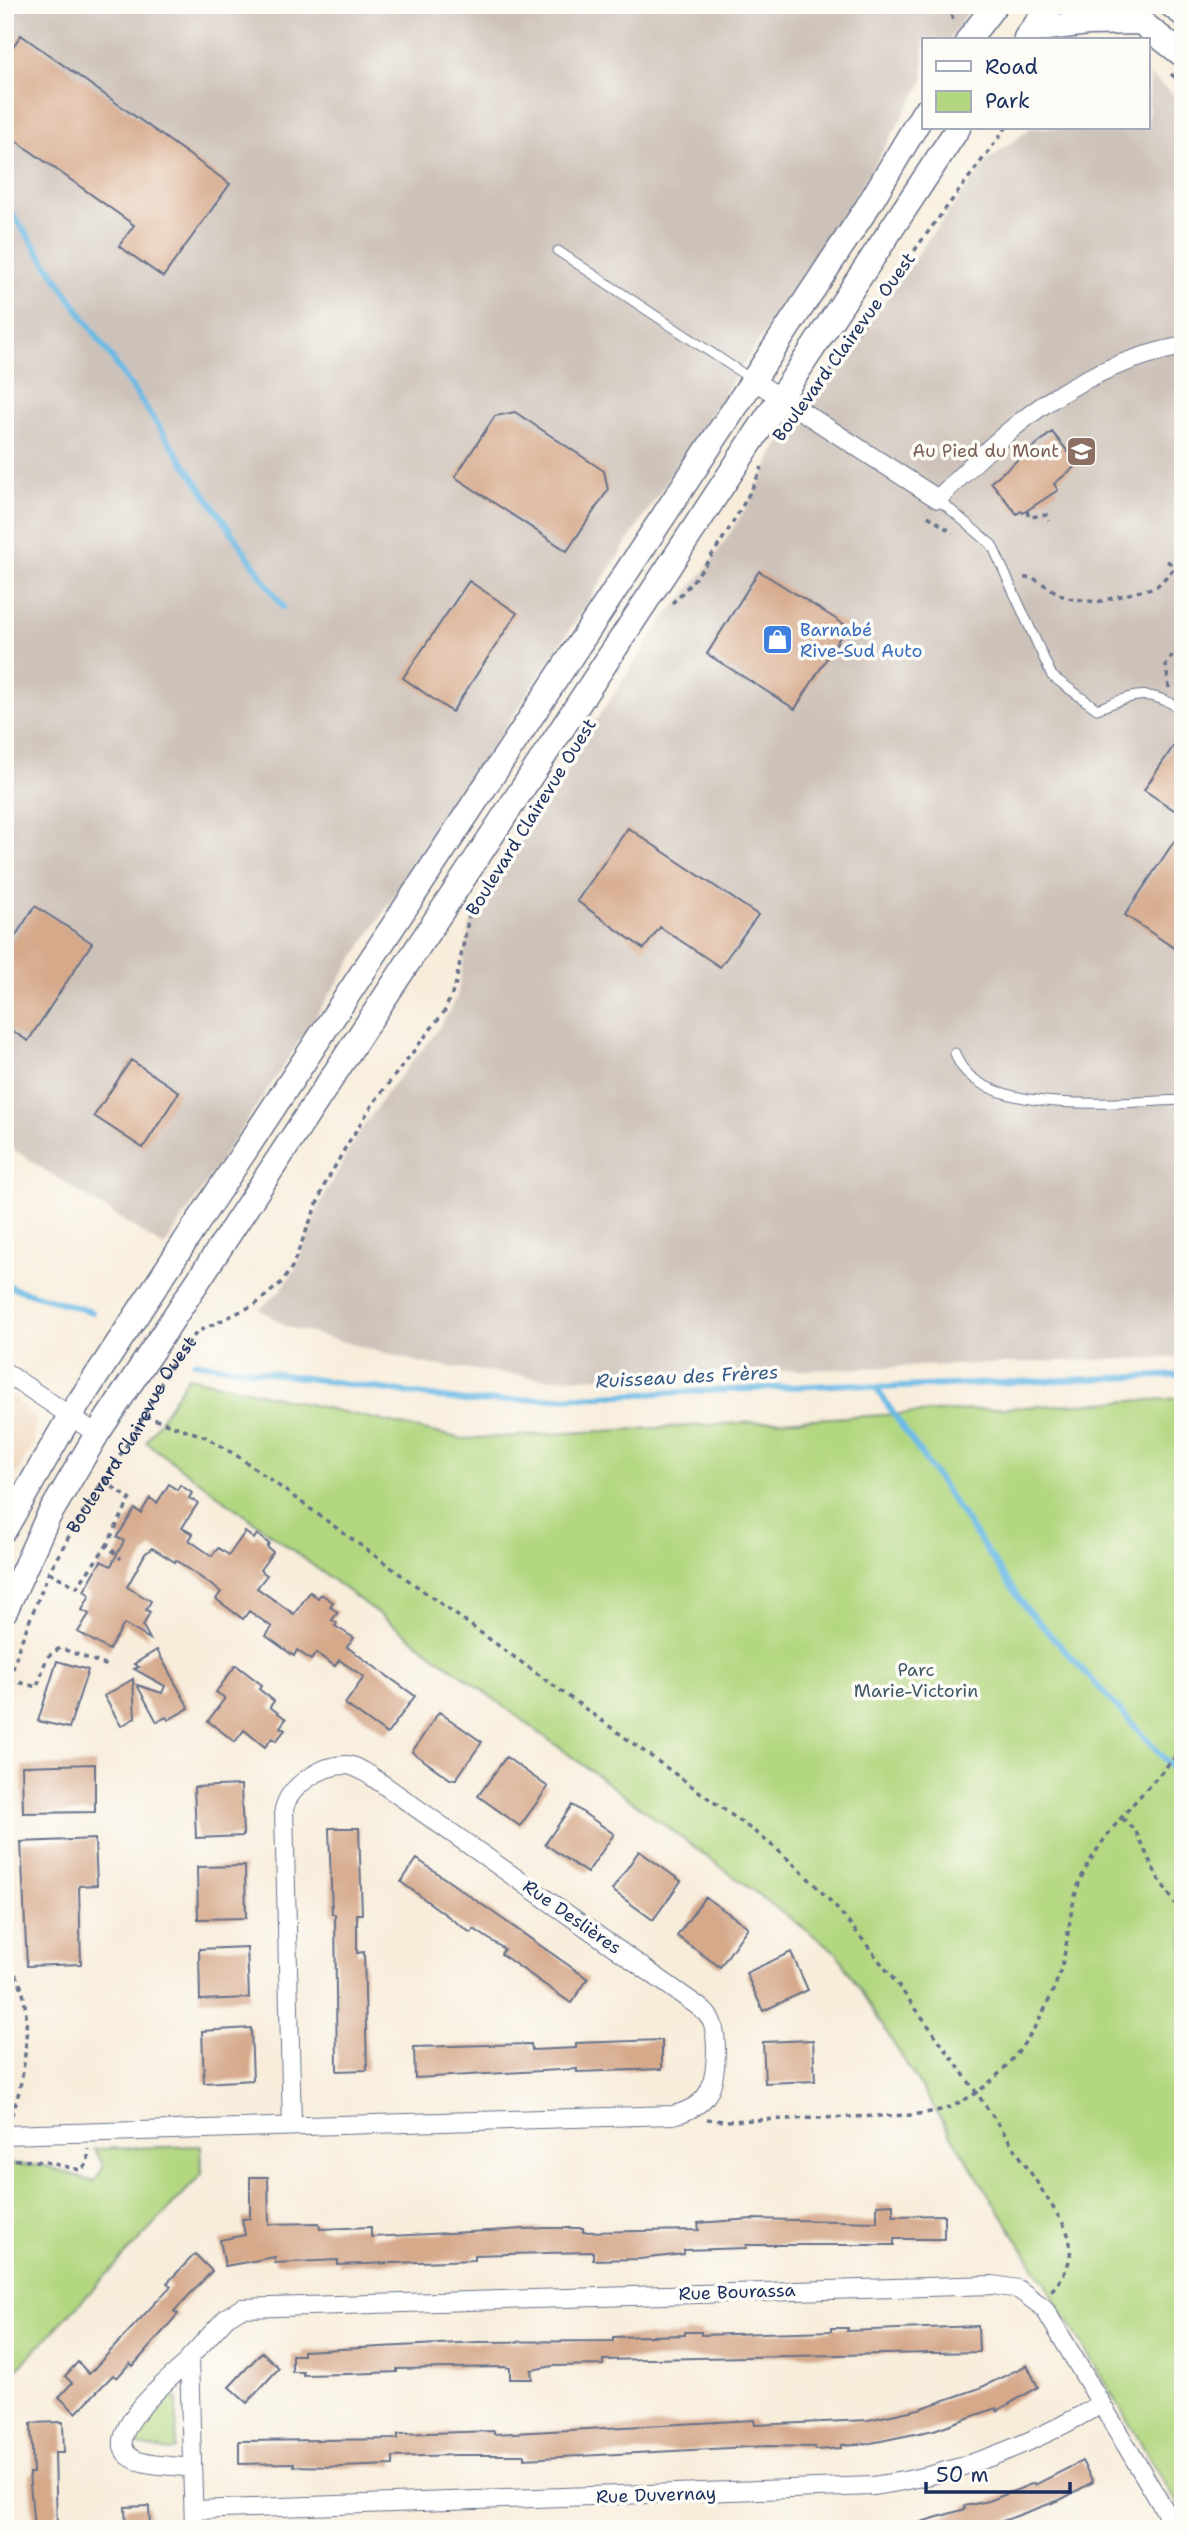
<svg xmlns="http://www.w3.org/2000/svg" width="1188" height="2534" viewBox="0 0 1188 2534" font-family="'Shantell Sans',sans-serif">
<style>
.built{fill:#efd6bc}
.industrial{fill:#cdc2b9}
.green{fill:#b3d780;stroke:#67836f;stroke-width:2}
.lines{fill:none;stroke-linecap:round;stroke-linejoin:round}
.stream{stroke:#6abae5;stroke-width:6}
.building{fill:#d6a98b}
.lane-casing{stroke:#68728a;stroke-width:11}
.street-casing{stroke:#68728a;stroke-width:20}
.secondary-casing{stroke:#68728a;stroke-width:27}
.path{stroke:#68728a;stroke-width:3.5;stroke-dasharray:5 5;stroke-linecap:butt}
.lane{stroke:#fff;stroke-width:9}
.street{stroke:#fff;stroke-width:18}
.secondary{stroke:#fff;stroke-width:24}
.labels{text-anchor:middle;stroke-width:7;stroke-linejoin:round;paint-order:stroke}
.street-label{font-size:18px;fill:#1b2f5e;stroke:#fdfcf7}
.education-label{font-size:18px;fill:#785e54;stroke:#fdfcf7;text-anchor:end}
.shop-label{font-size:18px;fill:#366cbe;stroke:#fdfcf7;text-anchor:start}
.park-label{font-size:18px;fill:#415966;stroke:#fdfcf7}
.water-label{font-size:19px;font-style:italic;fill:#335986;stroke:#fdfcf7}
</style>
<rect width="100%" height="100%" fill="#fdfcf7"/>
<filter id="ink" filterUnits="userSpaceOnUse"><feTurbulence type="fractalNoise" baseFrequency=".0143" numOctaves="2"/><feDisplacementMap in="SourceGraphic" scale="14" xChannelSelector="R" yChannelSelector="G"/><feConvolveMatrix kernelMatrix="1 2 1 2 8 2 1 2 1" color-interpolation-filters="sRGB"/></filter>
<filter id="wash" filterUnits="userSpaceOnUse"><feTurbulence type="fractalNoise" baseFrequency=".00686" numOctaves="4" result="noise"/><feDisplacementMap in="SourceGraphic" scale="28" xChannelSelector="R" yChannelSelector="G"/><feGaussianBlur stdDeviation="1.57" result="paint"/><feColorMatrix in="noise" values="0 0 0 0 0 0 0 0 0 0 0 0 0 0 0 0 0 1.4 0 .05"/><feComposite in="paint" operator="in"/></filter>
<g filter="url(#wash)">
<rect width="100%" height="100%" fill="#f8eddb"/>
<path class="built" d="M5 1392 36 1418 33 1444 5 1494Z"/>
<path class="industrial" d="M5 5H973L949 40H924V80L874 166 164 1247 5 1144Z
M1150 76 1183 102V1357L548 1379 426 1364 285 1326 260 1309 282 1289 295 1269 319 1206 355 1139 390 1088 431 1039 451 1009 457 997 469 929 479 902 555 792 593 725 664 619 707 568 748 505 776 450 792 425 824 388 929 238 988 160 1031 128H1148Z"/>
<path class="green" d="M188 1377 463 1439 1183 1398V2513L1054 2298 836 1952 146 1442Z
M201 2146 202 2174 5 2382V2214L9 2164 46 2166 94 2182 104 2166 94 2149Z
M171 2397 177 2399 176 2449 170 2451 138 2445 136 2439 138 2433Z"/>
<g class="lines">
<path class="stream" d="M5 203 283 607
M5 1283 13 1288 92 1312
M194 1362 472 1402 854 1384 876 1388 1183 1375
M876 1388 1025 1607 1183 1779"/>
</g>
<g id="blocks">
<path class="building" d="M21 35 230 184 163 277 119 246 134 225 5 133V58Z
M515 412 604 471 608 490 567 551 455 477 495 416Z
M1052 432 1078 464 1054 484 1058 490 1023 513 1021 511 1017 514 991 482Z
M759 571 847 626 795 709 707 654Z
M469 581 517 613 452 712 403 678Z
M1183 732V816L1144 790Z
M628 828 758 915 720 967 660 927 644 949 577 901Z
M1183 828V954L1125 915Z
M35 906 92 943 28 1041 5 1026V952Z
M131 1060 179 1092 143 1148 94 1116Z
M169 1484 177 1490 180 1485 192 1493 189 1498 198 1503 182 1528 193 1534 189 1540 212 1556 218 1548 229 1555 245 1532 254 1539 257 1534 269 1544 267 1547 273 1552 260 1570 267 1575 257 1588 294 1614 310 1592 318 1598 321 1594 333 1602 330 1607 338 1612 332 1620 337 1623 335 1626 354 1638 347 1647 415 1696 387 1734 345 1704 364 1677 339 1660 335 1666 316 1653 311 1660 297 1650 294 1656 266 1636 272 1627 249 1611 243 1619 216 1599 221 1592 176 1560 175 1562 152 1548 145 1554 127 1587 151 1601 146 1610 150 1612 143 1626 150 1639 124 1624 109 1650 78 1632 89 1614 82 1610 90 1595 84 1591 101 1561 111 1566 124 1541 117 1537 135 1509 141 1513 150 1498 157 1503Z
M157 1650 189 1708 168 1720 166 1717 157 1722 137 1685 162 1693 165 1686 134 1669 139 1667 134 1664Z
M57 1661 88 1670 69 1728 38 1721Z
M236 1665 262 1685 259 1689 274 1701 270 1707 286 1719 280 1727 285 1730 276 1741 272 1738 265 1747 244 1730 235 1742 208 1721 225 1698 216 1692Z
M133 1679 135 1718 121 1726 104 1696Z
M439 1712 482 1742 456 1779H450L412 1752Z
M506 1757 548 1787 520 1826 478 1796Z
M95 1764V1812L23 1813 22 1766Z
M241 1785 243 1836 196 1838 194 1787Z
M572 1805 614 1834 587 1873 545 1844Z
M329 1828H359L362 1914H357V1953L364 1952 367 2070 337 2071 335 1914H332Z
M95 1839 97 1885 79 1886 81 1964 27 1966 21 1842Z
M639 1851 681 1881 653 1920 612 1890Z
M417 1859 588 1979 571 2003 501 1954 504 1949 474 1929 471 1933 401 1882Z
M245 1866 246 1918 198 1919 197 1867Z
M705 1897 748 1927 720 1967 677 1936Z
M247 1947 249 1998 200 2000 199 1949Z
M791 1952 808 1990 763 2011 746 1973Z
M251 2028 253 2080 204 2083 202 2031Z
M662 2040V2069L577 2072V2069L415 2078 414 2047 531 2044 532 2050 576 2048V2043Z
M813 2040 815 2081 765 2083 763 2042Z
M250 2177H268L269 2224 319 2223 320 2229 371 2227V2237L545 2228H583V2232L699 2230 698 2223 752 2219 877 2222V2205L893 2204V2216L944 2215V2239H894V2245H746V2248L684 2250V2254L640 2259 593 2260V2252L546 2253 474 2255V2260L338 2265V2260L275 2263V2257L225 2266 220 2240 245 2235 242 2219 250 2218Z
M195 2254 212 2271 174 2311 178 2314 133 2366 130 2363 117 2378 113 2375 76 2413 59 2397 72 2383 65 2376 78 2362 89 2374 171 2286 167 2283Z
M978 2326 979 2352 603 2360V2365L553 2366 531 2370 532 2379H510V2368L505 2367 397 2369V2372L348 2374 303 2375V2372H292V2355H303V2351L478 2342 613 2341V2337L685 2335V2332H701V2335L831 2331V2328H848L847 2331Z
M262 2352 279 2368 247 2403 229 2387Z
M1027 2365 1038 2387 997 2411 996 2408 934 2430 871 2443 841 2445V2448L816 2450 815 2447 767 2446 524 2459V2455H457L393 2457V2465L340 2467 294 2466V2463L239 2464V2441L398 2439V2434L494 2431V2434L717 2422 754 2420 755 2425 868 2420 919 2409 980 2388Z
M63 2422 64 2453H55L57 2529H34L29 2473H33L31 2423Z
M1082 2461 1093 2482 1060 2500 981 2529H912L911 2525 965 2509 964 2506 989 2501 1034 2483 1035 2485Z
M149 2506 150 2529H126L125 2507Z"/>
</g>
</g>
<g filter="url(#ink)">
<use href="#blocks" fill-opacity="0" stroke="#68728a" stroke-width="2"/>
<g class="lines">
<defs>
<path id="lane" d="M558 251 751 379
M938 499 992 545 1052 676 1097 709C1134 695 1146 687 1183 710
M955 1053C975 1120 1129 1101 1183 1100"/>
<path id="street" d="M753 380 938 499C1013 422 1074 368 1183 346
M5 1372 97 1434
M5 2135 673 2115C686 2112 698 2107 706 2096 717 2081 718 2042 713 2025 710 2015 702 2009 695 2004L371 1776C363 1771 355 1765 345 1765 322 1765 289 1786 284 1809L292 2126
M189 2361C172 2376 97 2437 132 2458 147 2467 175 2465 192 2468
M194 2510 873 2486C956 2475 1029 2446 1101 2404
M194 2529 189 2358 227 2317 242 2308 993 2285 1018 2289 1044 2308 1176 2529"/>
<path id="secondary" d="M1171 5 1183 14
M1128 12 1183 55
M1032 30 1088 23 1141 22
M1026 38 1051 5
M968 40 995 5
M5 1529 70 1416 868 206 924 112
M5 1611 47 1519 97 1434 958 128"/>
</defs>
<use href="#lane" class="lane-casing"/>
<use href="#street" class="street-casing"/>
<use href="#secondary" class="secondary-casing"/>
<g class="path">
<path d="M951 5 953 24"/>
<path d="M1171 74 1183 84"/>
<path d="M811 398 922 240 1006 128"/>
<path d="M1027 511 1029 517 1047 515 1049 521"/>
<path d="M928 516 953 533"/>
<path d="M1167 561 1183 572"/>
<path d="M1024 578H1033L1066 598 1097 602 1156 587 1183 560"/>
<path d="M672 603C705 573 744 508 762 467"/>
<path d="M1169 688 1166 665 1183 639"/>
<path d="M530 819 551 788"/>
<path d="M145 1416 206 1437 239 1457 755 1832C825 1885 864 1941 916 2009 968 2079 1018 2151 1064 2225 1077 2250 1069 2272 1051 2291"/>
<path d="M104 1481 130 1499 107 1545 121 1559"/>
<path d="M49 1572 77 1587 107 1545"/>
<path d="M10 1680 37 1687 47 1657 60 1648 111 1667"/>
<path id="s1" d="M5 1698 19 1647 49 1572 81 1515 137 1429 168 1370 197 1332 256 1304 282 1282 292 1267 324 1186 348 1143 375 1101 444 1012 455 987 470 910"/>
<path d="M1122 1818 1135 1830 1158 1878 1183 1915"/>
<path d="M5 1957C13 1970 22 1983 24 1998 30 2031 24 2088 10 2118"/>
<path d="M707 2119 723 2121 912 2115C923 2113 934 2112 944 2109 1002 2090 1046 2021 1062 1965 1070 1934 1069 1902 1084 1872 1108 1825 1150 1788 1183 1747"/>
<path d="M5 2159 46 2162 80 2170 88 2164V2149"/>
</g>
<use href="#lane" class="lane"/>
<use href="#street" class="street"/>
<use href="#secondary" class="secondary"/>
</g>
</g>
<defs>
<symbol id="school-square" viewBox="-11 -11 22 22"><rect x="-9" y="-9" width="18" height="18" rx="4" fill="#8d6e63" stroke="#fdfcf7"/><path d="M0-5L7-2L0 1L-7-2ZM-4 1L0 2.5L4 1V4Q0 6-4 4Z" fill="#fff"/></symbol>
<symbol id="shop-square" viewBox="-11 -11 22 22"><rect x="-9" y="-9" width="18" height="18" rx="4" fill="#3f7fe0" stroke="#fdfcf7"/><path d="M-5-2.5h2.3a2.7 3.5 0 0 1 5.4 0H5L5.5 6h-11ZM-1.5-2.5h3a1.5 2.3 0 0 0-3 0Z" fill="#fff"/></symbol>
</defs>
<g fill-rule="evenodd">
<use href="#school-square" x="1064" y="434" width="35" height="35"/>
<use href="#shop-square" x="760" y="622" width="35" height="35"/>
</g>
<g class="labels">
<g class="street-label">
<text transform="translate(844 347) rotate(-54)" y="6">Boulevard Clairevue Ouest</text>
<text transform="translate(531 817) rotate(-58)" y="6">Boulevard Clairevue Ouest</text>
<text dy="6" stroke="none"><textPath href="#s1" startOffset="294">Boulevard Clairevue Ouest</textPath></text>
<text transform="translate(572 1917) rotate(35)" y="6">Rue Deslières</text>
<text transform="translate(737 2292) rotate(-2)" y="6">Rue Bourassa</text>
<text transform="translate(656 2495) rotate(-2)" y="6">Rue Duvernay</text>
</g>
<g class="education-label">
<text x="1059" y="457">Au Pied du Mont</text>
</g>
<g class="shop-label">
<text x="800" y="636">Barnabé<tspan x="800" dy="21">Rive-Sud Auto</tspan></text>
</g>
<g class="park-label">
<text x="916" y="1676">Parc<tspan x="916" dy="21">Marie-Victorin</tspan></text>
</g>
<g class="water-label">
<text transform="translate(687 1376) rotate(-3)" y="7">Ruisseau des Frères</text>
</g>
</g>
<rect width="1188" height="2534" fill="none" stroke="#fdfcf7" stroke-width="28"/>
<rect x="922" y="38" width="228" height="91" fill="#fdfcf7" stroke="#a3aaba" stroke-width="2"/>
<rect x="936" y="61" width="35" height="10" fill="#ffffff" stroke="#a3aaba" stroke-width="2"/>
<text x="985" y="74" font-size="21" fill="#1b2f5e">Road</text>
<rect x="936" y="91" width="35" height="21" fill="#b3d780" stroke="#a3aaba" stroke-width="2"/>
<text x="985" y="108" font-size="21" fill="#1b2f5e">Park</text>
<path d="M926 2482v10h144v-10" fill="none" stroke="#1b2f5e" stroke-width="3.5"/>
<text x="936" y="2482" font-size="21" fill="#1b2f5e" stroke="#fdfcf7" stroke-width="5" paint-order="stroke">50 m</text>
</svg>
